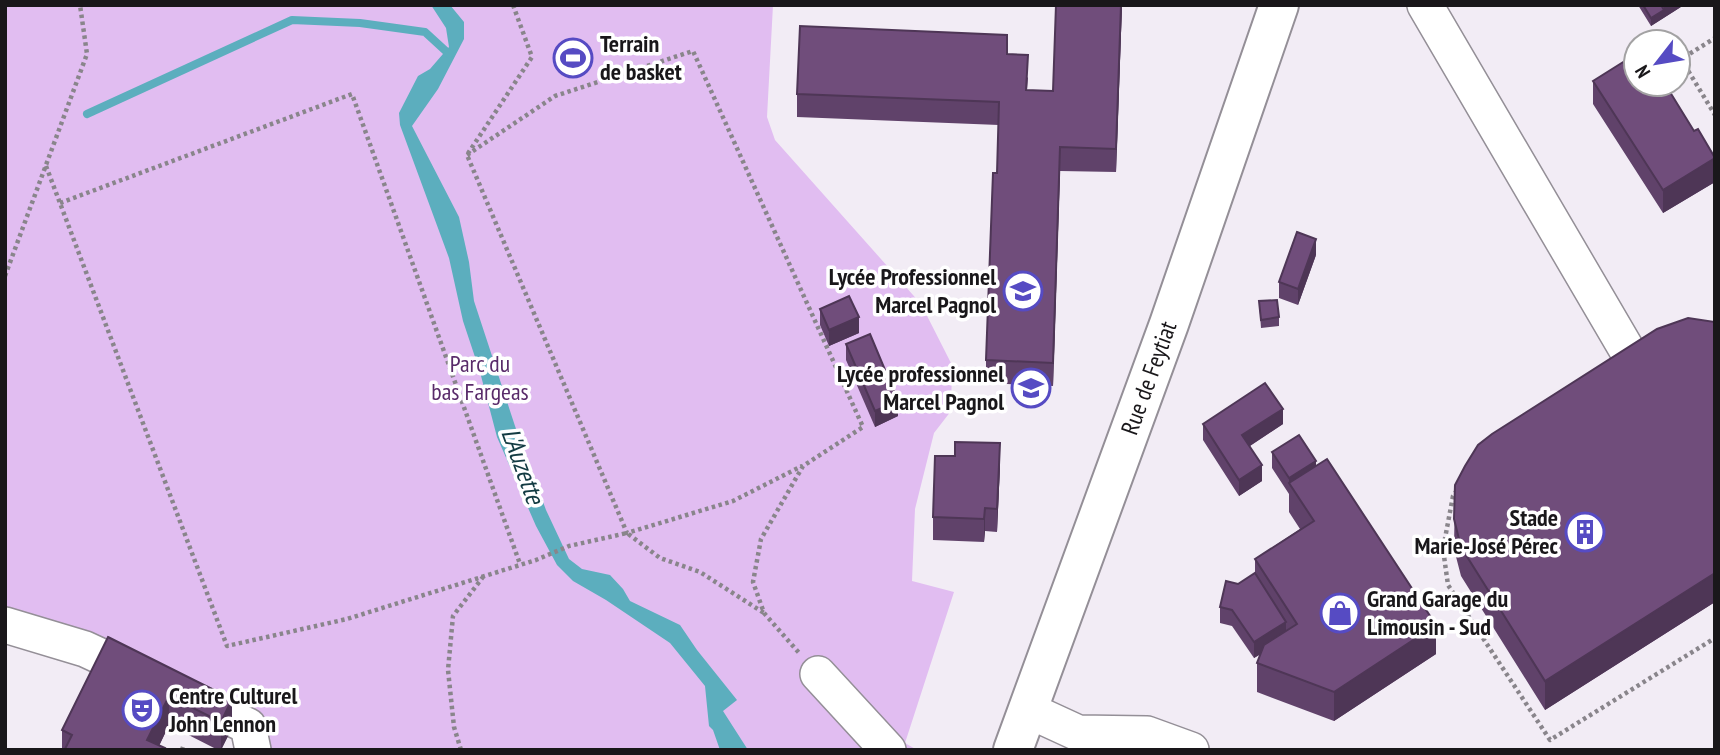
<svg xmlns="http://www.w3.org/2000/svg" width="1720" height="755" viewBox="0 0 1720 755" font-family="'PT Sans Narrow',sans-serif">
<style>
.green{fill:#e1bdf1}
.water{fill:#5caebe}
.lines{fill:none;stroke-linecap:round;stroke-linejoin:round}
.stream{stroke:#5caebe;stroke-width:8}
.minor-casing{stroke:#948f97;stroke-width:38}
.major-casing{stroke:#948f97;stroke-width:42}
.path{stroke:#89858b;stroke-width:4.5;stroke-dasharray:3.5 3.5;stroke-linecap:butt}
.minor{stroke:#fff;stroke-width:35}
.major{stroke:#fff;stroke-width:38}
.wall{fill:#60426a}
.shaded-wall{fill:#4e3656}
.building{fill:#704d7b;stroke:#4e3656;stroke-width:2}
.labels{text-anchor:middle;stroke-width:7;stroke-linejoin:round;paint-order:stroke}
.poi-label{font-size:24px;font-weight:bold;fill:#19171a;stroke:#fff;text-anchor:start}
.park-label{font-size:24px;fill:#592b6a;stroke:#fff}
.street-label{font-size:24px;fill:#19171a;stroke:#fff}
.water-label{font-size:26px;font-style:italic;fill:#133b42;stroke:#fff}
</style>
<rect width="100%" height="100%" fill="#f2ecf5"/>
<path class="green" d="M5 5H773L767 117 775 140 921 304 952 365 951 411 934 433 915 509 912 581 954 592 905 743 917 750H268L5 611Z"/>
<path class="water" d="M431 5H450L464 22V39L438 89 412 126 459 217 469 262 474 301 515 426 546 510 569 559 582 569 610 575 623 589 630 601 680 625 697 650 737 700 723 711 748 750H720L713 730 709 726 705 686 670 643 606 600 573 581 557 565 536 526 497 437 480 372 463 321 449 258 400 125 399 113 418 76 430 69 449 47 446 28Z"/>
<g class="lines">
<path class="stream" d="M87 114 292 20 360 23 425 32 449 54"/>
<defs>
<path id="minor" d="M1425 5 1634 362
M5 625 85 649 143 676
M818 674 888 750
M191 699 248 726 253 750
M1028 710 1078 733 1147 734 1191 750"/>
<path id="major" d="M1013 750 1169 324 1279 5"/>
</defs>
<use href="#minor" class="minor-casing"/>
<use href="#major" class="major-casing"/>
<path class="path" d="M513 5 532 57 467 155 627 533 733 501 802 466
M1681 59 1715 115
M1678 61 1715 38
M467 155 555 96 693 51 863 427 803 466 761 539 753 582 764 613 800 654
M46 166 227 646 347 619 536 560 569 546 627 533 660 558 700 572 764 613
M60 203 352 94 520 564
M5 276 87 54 80 5
M1457 490 1453 496 1443 549 1448 585 1550 740 1715 638
M182 750 183 747
M461 750 454 727 448 670 453 616 483 577"/>
<use href="#minor" class="minor"/>
<use href="#major" class="major"/>
</g>
<path class="wall" d="M1122 5 1116 172 1060 171 1053 386 986 383V360L997 173 999 125 797 117V94L1007 54 1028 78 1027 90 1053 91Z
M1638 5H1684L1651 26Z
M1593 81 1715 182 1663 213 1593 104Z
M1316 255 1298 305 1279 298V282Z
M1259 301 1279 317V326L1261 328Z
M820 309 859 333 829 346 820 325Z
M1715 322V602L1545 710 1461 576 1454 549 1455 485Z
M846 344 898 416 875 427 846 360Z
M1203 424H1283L1250 446 1262 481 1239 496 1203 440Z
M1272 452 1316 466 1436 654 1334 721 1257 692V663L1261 654 1254 658 1232 626 1220 623V607L1238 584 1255 573V559L1300 529 1289 512V494L1272 468Z
M1000 466 997 532 985 531 984 542 933 540V517Z
M108 637 232 728 221 750H218L169 725 159 746 165 750H62V730Z"/>
<path class="shaded-wall" d="M1121 5H1122L1116 172V149Z
M1664 5H1684L1651 26V18L1664 10Z
M1060 147V171L1053 386V363Z
M1715 158V182L1663 213V190Z
M1316 239V255L1298 305V289Z
M859 317V333L829 346V330Z
M898 401V416L875 427V411Z
M1283 409V424L1242 451V435Z
M1000 443V466L997 532V509Z
M1316 461V477L1289 483V478Z
M1262 465V481L1239 496V480Z
M985 508V531L984 542V519Z
M1715 573V602L1545 710V681Z
M1286 622V638L1254 658V642Z
M1436 625V654L1334 721V692Z
M169 696V725L157 750 147 740Z
M232 699V728L221 750V722Z"/>
<path class="building" d="M1056 5H1121L1116 149 1060 147 1053 363 986 360 993 173H997L999 102 797 94 800 26 1007 35V54L1028 55 1026 90 1053 91Z
M1643 5H1661L1664 10 1651 18Z
M1636 54V84H1665L1694 131 1698 129 1715 158 1663 190 1593 81Z
M1297 232 1316 239 1298 289 1279 282Z
M849 296 859 317 829 330 820 309Z
M1277 300 1279 317 1261 320 1259 301Z
M1688 318 1715 322V573L1545 681 1461 547 1454 519 1455 485 1465 466 1478 445 1492 434 1657 329Z
M870 334 898 401 875 411 846 344Z
M1265 383 1283 409 1242 435 1262 465 1239 480 1203 424Z
M1299 435 1316 461 1289 478 1272 452Z
M955 442 1000 443 997 509 985 508 984 519 933 517 935 456H955Z
M1327 459 1436 625 1334 692 1257 663 1264 645 1297 624 1255 559 1314 521 1289 483Z
M1255 573 1286 622 1254 642 1232 610 1220 607 1226 581 1238 584Z
M108 637 232 699 221 722 169 696 147 740 165 748 164 750H67L65 749 72 735 62 730Z"/>
<defs>
<symbol id="stadium-ring" viewBox="-11 -11 22 22"><circle r="9.5" fill="#fff" stroke="#564bc3" stroke-width="1.5"/><path d="M0-5a6.5 5 0 1 0 0 10a6.5 5 0 1 0 0-10ZM-3.5-1.8h7v3.6h-7Z" fill="#564bc3"/></symbol>
<symbol id="school-ring" viewBox="-11 -11 22 22"><circle r="9.5" fill="#fff" stroke="#564bc3" stroke-width="1.5"/><path d="M0-5L7-2L0 1L-7-2ZM-4 1L0 2.5L4 1V4Q0 6-4 4Z" fill="#564bc3"/></symbol>
<symbol id="building-ring" viewBox="-11 -11 22 22"><circle r="9.5" fill="#fff" stroke="#564bc3" stroke-width="1.5"/><path d="M-4-6H4V6H1V3H-1V6H-4ZM-2.5-4.3h1.7v1.8h-1.7ZM.8-4.3h1.7v1.8H.8ZM-2.5-1h1.7V.8h-1.7ZM.8-1h1.7V.8H.8Z" fill="#564bc3"/></symbol>
<symbol id="shop-ring" viewBox="-11 -11 22 22"><circle r="9.5" fill="#fff" stroke="#564bc3" stroke-width="1.5"/><path d="M-5-2.5h2.3a2.7 3.5 0 0 1 5.4 0H5L5.5 6h-11ZM-1.5-2.5h3a1.5 2.3 0 0 0-3 0Z" fill="#564bc3"/></symbol>
<symbol id="theatre-ring" viewBox="-11 -11 22 22"><circle r="9.5" fill="#fff" stroke="#564bc3" stroke-width="1.5"/><path d="M-5-5.5Q0-4 5-5.5V0Q5 5 0 6Q-5 5-5 0ZM-3.3-2.5H-1v1.5H-3.3ZM1-2.5H3.3v1.5H1ZM-2.8 1Q0 5.5 2.8 1Z" fill="#564bc3"/></symbol>
</defs>
<g fill-rule="evenodd">
<use href="#stadium-ring" x="551" y="36" width="44" height="44"/>
<use href="#school-ring" x="1001" y="269" width="44" height="44"/>
<use href="#school-ring" x="1009" y="366" width="44" height="44"/>
<use href="#building-ring" x="1563" y="510" width="44" height="44"/>
<use href="#shop-ring" x="1318" y="591" width="44" height="44"/>
<use href="#theatre-ring" x="120" y="688" width="44" height="44"/>
</g>
<g class="labels">
<g class="poi-label">
<text x="600" y="52">Terrain<tspan x="600" dy="28">de basket</tspan></text>
<text x="996" y="285" text-anchor="end">Lycée Professionnel<tspan x="996" dy="28">Marcel Pagnol</tspan></text>
<text x="1004" y="382" text-anchor="end">Lycée professionnel<tspan x="1004" dy="28">Marcel Pagnol</tspan></text>
<text x="1558" y="526" text-anchor="end">Stade<tspan x="1558" dy="28">Marie-José Pérec</tspan></text>
<text x="1367" y="607">Grand Garage du<tspan x="1367" dy="28">Limousin - Sud</tspan></text>
<text x="169" y="704">Centre Culturel<tspan x="169" dy="28">John Lennon</tspan></text>
</g>
<g class="park-label">
<text x="480" y="372">Parc du<tspan x="480" dy="28">bas Fargeas</tspan></text>
</g>
<g class="street-label">
<text transform="translate(1149 378) rotate(-70)" y="8">Rue de Feytiat</text>
</g>
<g class="water-label">
<text transform="translate(523 466) rotate(70)" y="9">L'Auzette</text>
</g>
</g>
<rect width="1720" height="755" fill="none" stroke="#19171a" stroke-width="14"/>
<g transform="translate(1657 63) rotate(239)"><circle r="33" fill="#ffffff" stroke="#a3a2a3" stroke-width="2"/>
<path d="M0-5L12 26L0 18L-12 26Z" fill="#564bc3"/>
<text y="-10" font-size="19" font-weight="bold" text-anchor="middle" fill="#19171a">N</text>
</g>
</svg>
